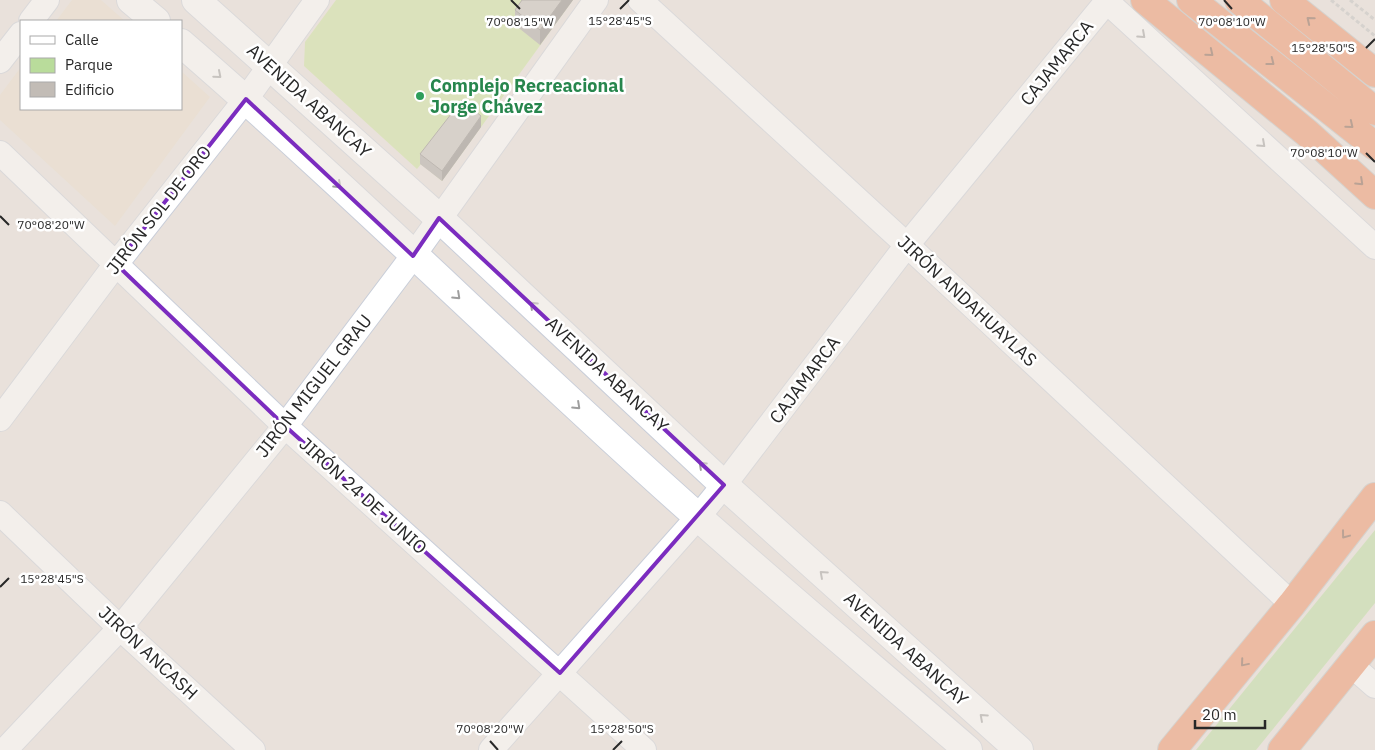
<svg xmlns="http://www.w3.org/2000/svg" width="1375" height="750" viewBox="0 0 1375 750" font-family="'IBM Plex Sans',sans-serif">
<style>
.education{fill:#eadccb}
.green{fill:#b9dc9b}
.pitch{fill:#cbe397}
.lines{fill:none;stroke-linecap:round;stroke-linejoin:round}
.street-casing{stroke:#c9ced9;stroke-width:26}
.secondary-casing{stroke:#c9ced9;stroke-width:30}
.highway-casing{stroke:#bebebe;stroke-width:30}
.path{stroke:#bebebe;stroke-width:3;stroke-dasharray:4 2.5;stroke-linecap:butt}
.street{stroke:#fff;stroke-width:24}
.secondary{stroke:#fff;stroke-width:28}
.highway{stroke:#f08d5f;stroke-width:28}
.wall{fill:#a7a29d}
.shaded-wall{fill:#88847f}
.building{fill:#c2bcb6;stroke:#88847f}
.oneway{stroke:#825541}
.oneway2{stroke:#9e9e9e}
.marked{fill:none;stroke:#7b2cbf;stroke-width:4;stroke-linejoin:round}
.ticks{fill:none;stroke:#282828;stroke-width:2}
.leisure-dot{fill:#2e9e5b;stroke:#fff;stroke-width:2}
.labels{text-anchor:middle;stroke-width:5;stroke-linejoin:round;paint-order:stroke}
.street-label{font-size:18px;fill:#282828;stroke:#fff}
.leisure-label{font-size:18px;font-weight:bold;fill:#27864d;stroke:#fff;text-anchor:start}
.ticks-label{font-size:12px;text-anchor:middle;fill:#282828;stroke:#fff;stroke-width:5;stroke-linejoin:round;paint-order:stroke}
</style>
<rect width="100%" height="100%" fill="#e9e1db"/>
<path class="education" d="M72 0H101L125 21H56Z
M21 67V109H181V71L210 97 115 226 0 120V95Z"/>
<path class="green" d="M1375 530V603L1256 750H1196Z"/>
<path class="pitch" d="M336 0H573L442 181 421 164 417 169 304 66 305 42Z"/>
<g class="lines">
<defs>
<path id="street" d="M640 0 907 245 1292 604
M1105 0 1375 247
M31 21 47 0
M0 61 21 34
M0 153 285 426 644 750
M0 419 116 264 246 99 317 0
M0 513 120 628 253 750
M1351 665 1375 686
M5 750 120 628 285 426 413 256 596 0
M491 750 698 517 724 485 907 245 1108 0"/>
<path id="secondary" d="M131 0 156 21
M196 0 439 218 724 485 1019 750
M181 43C358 196 523 362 698 517 787 596 878 672 968 750"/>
<path id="highway" d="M1145 0 1307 133 1375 195
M1191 0 1375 146
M1239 0 1375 111
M1284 0 1375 73
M1172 750 1292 604 1375 497
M1282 750 1375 635"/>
</defs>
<use href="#street" class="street-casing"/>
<use href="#secondary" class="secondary-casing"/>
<use href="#highway" class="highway-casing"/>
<path class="path" d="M1331 0 1375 36
M1350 0 1375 20"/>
<use href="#street" class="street"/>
<use href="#secondary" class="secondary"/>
<use href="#highway" class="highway"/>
</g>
<path class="wall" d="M573 0 540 45 515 25V10Z
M481 127 442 181 420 164V154Z"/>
<path class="shaded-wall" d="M562 0H573L540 45V30Z
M481 116V127L442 181V171Z"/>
<path class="building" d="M522 0H562L540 30 515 10Z
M462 100 481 116 442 171 420 154Z"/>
<defs><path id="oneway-chevron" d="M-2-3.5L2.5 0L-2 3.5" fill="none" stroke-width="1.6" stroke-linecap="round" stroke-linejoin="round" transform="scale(1.25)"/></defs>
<g class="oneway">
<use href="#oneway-chevron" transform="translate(1310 20) rotate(-141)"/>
<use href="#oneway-chevron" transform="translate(1210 53) rotate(39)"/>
<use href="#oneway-chevron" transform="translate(1271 62) rotate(38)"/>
<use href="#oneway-chevron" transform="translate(1350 125) rotate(39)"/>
<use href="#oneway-chevron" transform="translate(1360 182) rotate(43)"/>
<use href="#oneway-chevron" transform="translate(1345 535) rotate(127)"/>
<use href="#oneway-chevron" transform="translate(1244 663) rotate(130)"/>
</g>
<g class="oneway2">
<use href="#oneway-chevron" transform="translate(1142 35) rotate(42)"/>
<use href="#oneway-chevron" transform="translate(218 75) rotate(41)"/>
<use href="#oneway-chevron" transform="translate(1262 144) rotate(42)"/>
<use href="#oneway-chevron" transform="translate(338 185) rotate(43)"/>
<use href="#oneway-chevron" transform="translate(457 296) rotate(43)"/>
<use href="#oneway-chevron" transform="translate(533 305) rotate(-137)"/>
<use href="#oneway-chevron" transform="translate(577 406) rotate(43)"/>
<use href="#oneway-chevron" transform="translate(702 465) rotate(-137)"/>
<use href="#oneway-chevron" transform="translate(823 574) rotate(-138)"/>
<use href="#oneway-chevron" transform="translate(983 717) rotate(-138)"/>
</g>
<path d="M0 0H1375V750H0ZM246 99 413 256 439 218 724 485 560 673 285 426 116 264Z" fill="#e9e1db" fill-opacity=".55" fill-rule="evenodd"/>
<path class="marked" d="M246 99 413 256 439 218 724 485 560 673 285 426 116 264Z"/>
<path class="ticks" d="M511 0 520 9M1224 0 1232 9M620 9 629 0M1366 48 1375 39M1366 153 1375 162M0 216 9 225M0 587 9 578M490 741 498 750M613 750 622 741"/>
<circle class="leisure-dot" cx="420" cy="96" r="5"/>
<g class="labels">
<g class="street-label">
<text transform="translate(1057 63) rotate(-51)" y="6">CAJAMARCA</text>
<text transform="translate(309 101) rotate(42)" y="6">AVENIDA ABANCAY</text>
<text transform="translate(159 210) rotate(-52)" y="6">JIRÓN SOL DE ORO</text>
<text transform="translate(967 301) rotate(43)" y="6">JIRÓN ANDAHUAYLAS</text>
<text transform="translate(607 375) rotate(43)" y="6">AVENIDA ABANCAY</text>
<text transform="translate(805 380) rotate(-53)" y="6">CAJAMARCA</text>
<text transform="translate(314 386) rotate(-52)" y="6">JIRÓN MIGUEL GRAU</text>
<text transform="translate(363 496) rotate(42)" y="6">JIRÓN 24 DE JUNIO</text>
<text transform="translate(906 649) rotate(42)" y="6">AVENIDA ABANCAY</text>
<text transform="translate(148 653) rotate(43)" y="6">JIRÓN ANCASH</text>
</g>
<g class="leisure-label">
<text x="430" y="92">Complejo Recreacional<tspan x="430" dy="21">Jorge Chávez</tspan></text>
</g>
</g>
<g class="ticks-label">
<text x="620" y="25">15°28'45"S</text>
<text x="1232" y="26">70°08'10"W</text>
<text x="520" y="26">70°08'15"W</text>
<text x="1323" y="52">15°28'50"S</text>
<text x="1324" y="157">70°08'10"W</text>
<text x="51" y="229">70°08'20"W</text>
<text x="52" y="583">15°28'45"S</text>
<text x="490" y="733">70°08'20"W</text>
<text x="622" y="733">15°28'50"S</text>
</g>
<rect x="20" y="20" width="162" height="90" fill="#ffffff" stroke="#a9a9a9"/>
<rect x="30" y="36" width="25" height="8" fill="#ffffff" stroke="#a9a9a9"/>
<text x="65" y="45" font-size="15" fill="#282828">Calle</text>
<rect x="30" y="58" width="25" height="15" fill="#b9dc9b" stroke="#a9a9a9"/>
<text x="65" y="70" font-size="15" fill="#282828">Parque</text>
<rect x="30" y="82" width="25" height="15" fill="#c2bcb6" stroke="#a9a9a9"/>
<text x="65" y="95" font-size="15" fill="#282828">Edificio</text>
<path d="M1195 720v8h70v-8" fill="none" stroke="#282828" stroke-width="2.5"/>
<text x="1202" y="720" font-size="15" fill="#282828" stroke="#ffffff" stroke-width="4" paint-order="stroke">20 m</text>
</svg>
